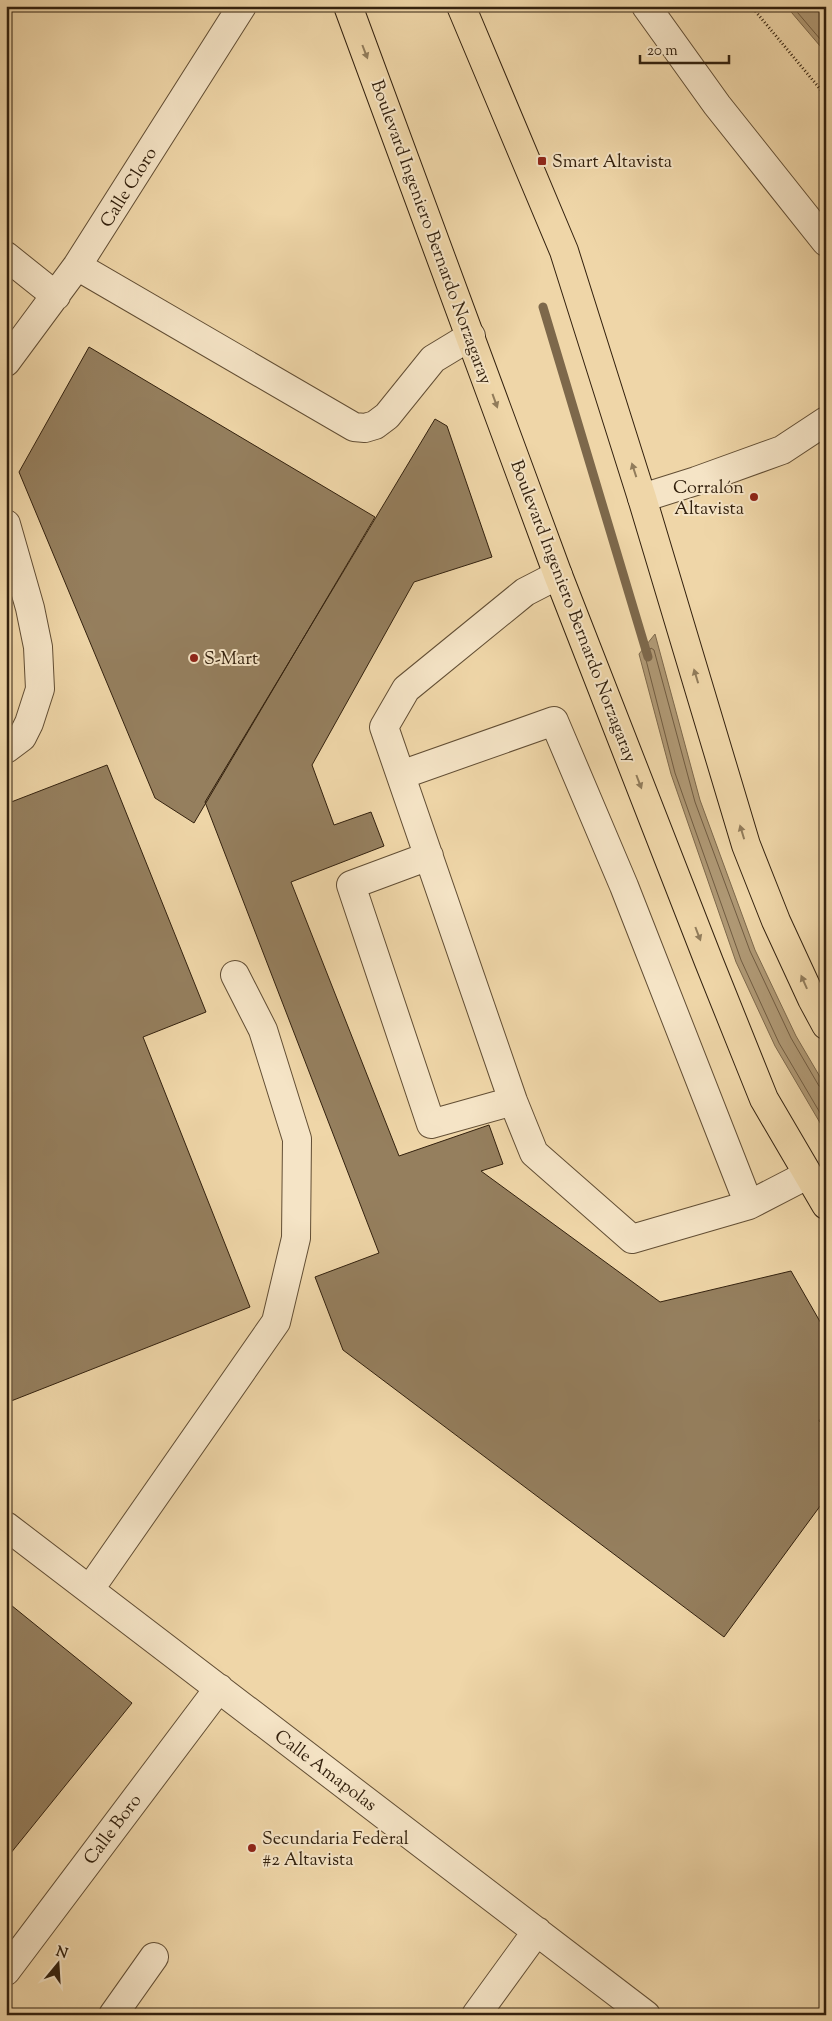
<svg xmlns="http://www.w3.org/2000/svg" width="832" height="2021" viewBox="0 0 832 2021" font-family="'Sorts Mill Goudy',serif">
<style>
.water{fill:#af9874;stroke:#7d684b}
.lines{fill:none;stroke-linecap:round;stroke-linejoin:round}
.shore{stroke:#715c41;stroke-width:1}
.stream{stroke:#7d684b;stroke-width:9}
.building{fill:#957f5e;stroke:#33210e}
.minor-casing{stroke:#624e34;stroke-width:30}
.highway-casing{stroke:#33210e;stroke-width:30}
.path{stroke:#33210e;stroke-width:3;stroke-dasharray:1 2.5;stroke-linecap:butt}
.minor{stroke:#f5e4c6;stroke-width:28}
.highway{stroke:#efd6a8;stroke-width:28}
.oneway{fill:#917c5b}
.poi-dot{fill:#8f2418;stroke:#f5e4c6;stroke-width:2}
.labels{text-anchor:middle;stroke-width:4;stroke-linejoin:round;paint-order:stroke}
.poi-label{font-size:18px;fill:#33210e;stroke:#f5e4c6;text-anchor:start}
.street-label{font-size:18px;fill:#33210e;stroke:#f5e4c6}
</style>
<rect width="100%" height="100%" fill="#efd6a8"/>
<filter id="stains"><feTurbulence type="fractalNoise" baseFrequency=".004" numOctaves="4"/><feColorMatrix values="0 0 0 0 .2 0 0 0 0 .09 0 0 0 0 .02 0 0 0 .5 -.17"/></filter>
<radialGradient id="worn" r=".72"><stop offset=".6" stop-color="#630" stop-opacity="0"/><stop offset="1" stop-color="#630" stop-opacity=".3"/></radialGradient>
<path class="water" d="M786 6H826V53Z
M655 634 700 800 755 950 796 1036 826 1087V1133L775 1046 736 962 671 774 639 654Z"/>
<g class="lines">
<path class="shore" d="M792 6 826 46
M826 1088 819 1086 791 1038 750 951 695 802 654 650 651 648 645 656 675 773 741 960 779 1043 826 1123"/>
<path class="stream" d="M543 307 648 657"/>
</g>
<path class="building" d="M89 347 375 517 194 823 155 798 19 472Z
M435 419 447 426 492 557 414 582 312 765 334 825 371 812 384 846 291 882 399 1156 489 1125 503 1164 481 1171 660 1302 791 1271 826 1332V1410L819 1421 826 1427V1498L724 1637 343 1350 315 1277 379 1253 205 802Z
M107 765 206 1012 143 1037 250 1307 6 1403V804Z
M6 1601 132 1703 6 1859Z"/>
<g class="lines">
<defs>
<path id="minor" d="M646 6 717 105 826 242
M6 256 56 296
M77 266 354 427 365 428 375 425 387 416 433 359 471 336
M6 362 77 266 242 6
M642 498 696 481 782 450 826 421
M6 524 30 608 38 647 40 689 29 723 22 737 6 749
M558 575 525 592 406 689 384 727 513 1101 534 1153 632 1239 749 1205 807 1175
M401 775 554 721 624 886 749 1205
M429 856 351 885 431 1124 513 1101
M6 1526 646 2015
M90 1589 276 1322 296 1238 297 1139 263 1030 235 975
M6 1971 219 1688
M113 2015 154 1957
M476 2015 537 1931"/>
<path id="highway" d="M348 6 558 575 709 962 764 1099 826 1205
M461 6 564 251 642 498 746 845 776 921 812 999 826 1025"/>
</defs>
<use href="#minor" class="minor-casing"/>
<use href="#highway" class="highway-casing"/>
<path class="path" d="M751 6 826 96"/>
<use href="#minor" class="minor"/>
<use href="#highway" class="highway"/>
</g>
<defs><path id="oneway-solid" d="M-6-.8H1V-3.2L6.5 0L1 3.2V.8H-6Z" transform="scale(1.25)"/></defs>
<g class="oneway">
<use href="#oneway-solid" transform="translate(365 52) rotate(69)"/>
<use href="#oneway-solid" transform="translate(495 401) rotate(70)"/>
<use href="#oneway-solid" transform="translate(634 470) rotate(-108)"/>
<use href="#oneway-solid" transform="translate(696 676) rotate(-107)"/>
<use href="#oneway-solid" transform="translate(639 782) rotate(69)"/>
<use href="#oneway-solid" transform="translate(742 832) rotate(-107)"/>
<use href="#oneway-solid" transform="translate(698 934) rotate(69)"/>
<use href="#oneway-solid" transform="translate(804 982) rotate(-114)"/>
</g>
<g class="poi-dot">
<rect x="537" y="156" width="10" height="10" rx="2.5"/>
<circle cx="754" cy="497" r="5"/>
<circle cx="194" cy="658" r="5"/>
<circle cx="252" cy="1848" r="5"/>
</g>
<g class="labels">
<g class="poi-label">
<text x="552" y="167">Smart Altavista</text>
<text x="744" y="493" text-anchor="end">Corralón<tspan x="744" dy="21">Altavista</tspan></text>
<text x="204" y="664">S-Mart</text>
<text x="262" y="1844">Secundaria Federal<tspan x="262" dy="21">#2 Altavista</tspan></text>
</g>
<g class="street-label">
<text transform="translate(128 187) rotate(-58)" y="6">Calle Cloro</text>
<text transform="translate(432 232) rotate(70)" y="6">Boulevard Ingeniero Bernardo Norzagaray</text>
<text transform="translate(574 611) rotate(69)" y="6">Boulevard Ingeniero Bernardo Norzagaray</text>
<text transform="translate(326 1770) rotate(37)" y="6">Calle Amapolas</text>
<text transform="translate(112 1829) rotate(-53)" y="6">Calle Boro</text>
</g>
</g>
<rect width="832" height="2021" fill="none" stroke="#efd6a8" stroke-width="25"/>
<rect x="8" y="8" width="817" height="2006" fill="none" stroke="#33210e" stroke-width="2.5"/>
<rect x="12" y="12" width="807" height="1996" fill="none" stroke="#33210e"/>
<g transform="translate(58 1964) rotate(18)" stroke="#f5e4c6" stroke-width="4" paint-order="stroke">
<path d="M0-4L9 19L0 12L-9 19Z" fill="#33210e"/>
<text y="-8" font-size="14" font-weight="bold" text-anchor="middle" fill="#33210e">N</text>
</g>
<path d="M640 55v8h89v-8" fill="none" stroke="#33210e" stroke-width="2.5"/>
<text x="647" y="55" font-size="15" fill="#33210e" stroke="#f5e4c6" stroke-width="4" paint-order="stroke">20 m</text>
<rect width="100%" height="100%" filter="url(#stains)"/>
<rect width="100%" height="100%" fill="url(#worn)"/>
</svg>
